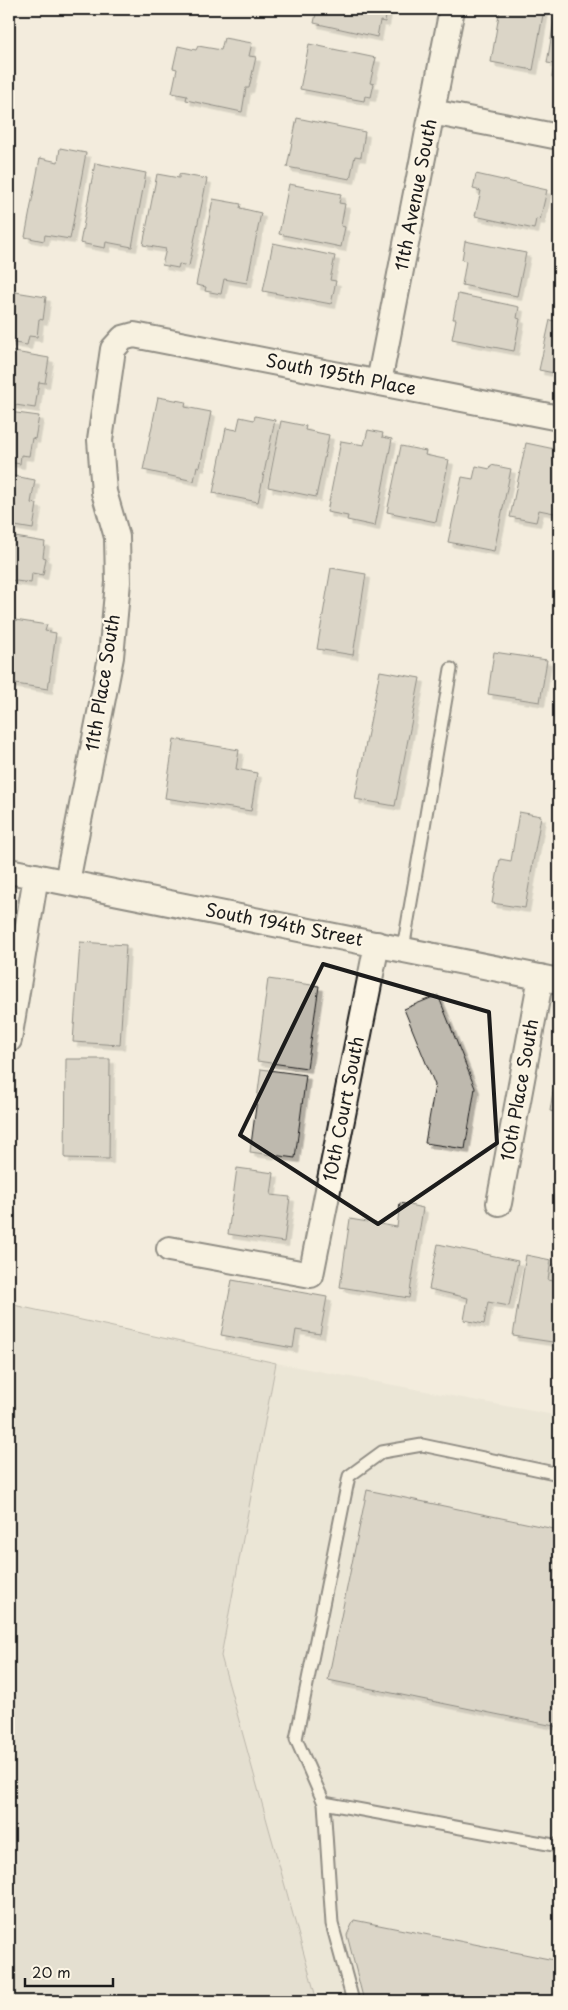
<svg xmlns="http://www.w3.org/2000/svg" width="568" height="2010" viewBox="0 0 568 2010" font-family="'Playpen Sans',sans-serif">
<style>
.built{fill:#e3ddcf}
.green{fill:#d3cec1;stroke:#78756e}
.building{fill:#beb9ae;stroke:#1c1c1c;filter:url(#shadow)}
.lines{fill:none;stroke-linecap:round;stroke-linejoin:round}
.service-casing{stroke:#1c1c1c;stroke-width:15}
.minor-casing{stroke:#1c1c1c;stroke-width:28}
.service{stroke:#fcf5e5;stroke-width:11}
.minor{stroke:#fcf5e5;stroke-width:24}
.marked{fill:none;stroke:#1c1c1c;stroke-width:4;stroke-linejoin:round}
.labels{text-anchor:middle;stroke-width:4.5;stroke-linejoin:round;paint-order:stroke}
.street-label{font-size:18px;fill:#1c1c1c;stroke:#fcf5e5}
</style>
<defs>
<filter id="shadow"><feDropShadow dx="4.5" dy="4.5" stdDeviation="0" flood-color="#0004"/></filter>
</defs>
<rect width="100%" height="100%" fill="#f3ecdd"/>
<filter id="ink" filterUnits="userSpaceOnUse"><feTurbulence type="fractalNoise" baseFrequency=".02" numOctaves="2"/><feDisplacementMap in="SourceGraphic" scale="10" xChannelSelector="R" yChannelSelector="G"/><feConvolveMatrix kernelMatrix="1 2 1 2 8 2 1 2 1" color-interpolation-filters="sRGB"/></filter>
<g filter="url(#ink)">
<path class="built" d="M276 1363 559 1416V2001H317L221 1656Z"/>
<path class="green" d="M9 1304 276 1363 221 1656 317 2001H9Z"/>
<path class="building" d="M317 9H387L385 22 380 21 377 37 314 23Z
M500 9H544L533 70 491 62Z
M555 15 559 16V78L552 77 554 64 547 63Z
M224 38 252 43 249 56 256 57 249 88H246L242 112 186 100 187 96 172 93 177 69 173 68 178 46 196 50 198 46 221 50Z
M309 44 376 58 370 83 374 84 371 97 365 96 364 101 300 89Z
M297 118 365 132 361 157 355 156 350 179 287 167Z
M60 148 86 153 70 239 45 235 44 241 25 237 40 158 58 162Z
M95 163 146 173 132 247 106 242 105 248 80 243Z
M157 174 179 178V174L207 179 189 266 179 264 178 268 162 265 166 249 143 245Z
M476 174 547 190 540 220 536 219 534 229 475 216 481 191 473 189Z
M289 184 341 194 339 203 345 204 341 226 345 227 341 247 279 234Z
M213 199 241 204 240 208 261 213 247 283 224 279 221 294 205 291 206 287 196 285Z
M465 241 526 253 517 296 462 285 466 261 462 260Z
M273 243 335 256 330 280 336 281 331 304 263 291Z
M9 291 46 297 43 320 39 319 37 337 29 336 27 345 9 342Z
M458 294 519 307 517 318 520 319 514 351 452 339 456 319H453Z
M559 303V374L539 370 550 320 555 321Z
M9 351 49 358 45 383 39 382 35 408 9 404Z
M158 397 186 402 185 407 211 412 200 467 197 466 194 481 143 470Z
M9 412 39 416 35 439 32 438 29 456 21 455 20 464 9 462Z
M255 416 275 420 258 502 213 493 226 428 237 430 240 417 254 420Z
M281 421 306 426 305 430 329 435 316 497 268 487Z
M368 430 383 433 382 437 392 439 375 526 347 520 348 516 327 512 341 441 364 445Z
M526 443 559 450V514L539 510 536 522 510 517Z
M401 446 426 451 425 455 449 460 436 522 387 512Z
M491 465 511 469 494 551 448 542 462 477 473 479 476 466 490 469Z
M9 475 35 480 31 503 37 504 33 529 9 525Z
M9 536 45 542 43 557 46 558 43 575 32 573 31 583 9 580Z
M331 568 366 574 353 655 317 649Z
M15 620 47 625 45 631 56 633 48 689 9 683V665Z
M494 652 547 660 540 702 488 694Z
M380 671 420 678 395 806 355 799Z
M174 739 239 750 236 769 257 773 251 811 165 798Z
M519 812 541 816 525 908 492 903 500 859 511 861Z
M80 942 126 945 120 1045 73 1042Z
M268 979 319 986 307 1068 257 1061Z
M438 995 475 1088 465 1149 425 1143 435 1085 404 1009Z
M559 1051V1113L550 1111Z
M66 1059H110L109 1159 65 1158Z
M261 1069 306 1075 295 1158 250 1152Z
M237 1168 274 1173 271 1195 290 1197 284 1242 228 1234Z
M400 1203 423 1208 409 1298 340 1287 350 1219 397 1227Z
M438 1244 518 1261 509 1306 488 1302 484 1324 464 1320 468 1298 429 1289Z
M526 1255 551 1260 548 1280 559 1282V1343L513 1336Z
M232 1280 327 1297 320 1334 296 1330 293 1348 221 1335Z
M367 1490 559 1530V1727L328 1680Z
M354 1920 559 1961V2001H364L347 1935Z"/>
<g class="lines">
<defs>
<path id="service" d="M403 949 451 669
M559 1474 422 1445 382 1452 349 1476 296 1739 324 1803 559 1846
M324 1803 332 1924 353 2001"/>
<path id="minor" d="M432 112 559 137
M379 382 452 9
M9 871 559 981
M67 882 111 657 118 582 117 537 104 492 100 440 113 349 123 338 134 335 559 418
M9 1040 36 876
M499 1203 541 977
M169 1249 311 1275 377 944"/>
</defs>
<use href="#service" class="service-casing"/>
<use href="#minor" class="minor-casing"/>
<use href="#service" class="service"/>
<use href="#minor" class="minor"/>
</g>
</g>
<path d="M0 0H568V2010H0ZM323 964 489 1012 497 1143 378 1224 240 1135Z" fill="#f3ecdd" fill-opacity=".55" fill-rule="evenodd"/>
<path class="marked" d="M323 964 489 1012 497 1143 378 1224 240 1135Z"/>
<g class="labels">
<g class="street-label">
<text transform="translate(416 195) rotate(-79)" y="6">11th Avenue South</text>
<text transform="translate(341 375) rotate(11)" y="6">South 195th Place</text>
<text transform="translate(103 683) rotate(-81)" y="6">11th Place South</text>
<text transform="translate(284 925) rotate(11)" y="6">South 194th Street</text>
<text transform="translate(520 1090) rotate(-80)" y="6">10th Place South</text>
<text transform="translate(344 1109) rotate(-79)" y="6">10th Court South</text>
</g>
</g>
<rect width="568" height="2010" fill="none" stroke="#fcf5e5" stroke-width="30"/>
<rect x="15" y="15" width="538" height="1980" fill="none" stroke="#1c1c1c" stroke-width="2" filter="url(#ink)"/>
<path d="M25 1978v8h88v-8" fill="none" stroke="#1c1c1c" stroke-width="2.5"/>
<text x="32" y="1978" font-size="15" fill="#1c1c1c" stroke="#fcf5e5" stroke-width="4" paint-order="stroke">20 m</text>
</svg>
